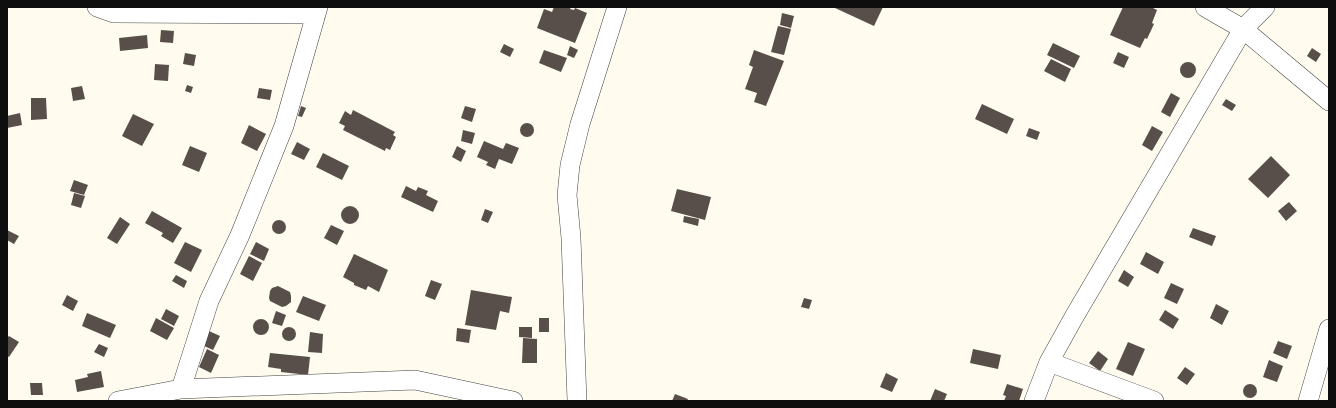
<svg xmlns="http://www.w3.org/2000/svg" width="1336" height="408" viewBox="0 0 1336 408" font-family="Lora,serif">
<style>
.building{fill:#584f4a}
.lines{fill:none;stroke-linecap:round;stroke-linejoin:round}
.street-casing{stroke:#414141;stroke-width:20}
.street{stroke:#fff;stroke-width:19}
</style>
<rect width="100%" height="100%" fill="#fffcef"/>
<path class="building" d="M554 7H571L570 9 574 10 575 8 587 13 575 43 537 28 544 9 552 12Z
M836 7H883L874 26 835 8Z
M1123 7H1151L1157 10 1152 23 1154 24 1147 39 1145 38 1140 48 1110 35Z
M782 13 794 16 791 28 780 25Z
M778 26 791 29 784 55 771 52Z
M161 30 174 31 173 43 160 42Z
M147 35 148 48 120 51 119 38Z
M1053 43 1080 56 1074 68 1047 55Z
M504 44 514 49 510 57 500 52Z
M570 46 578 50 574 58 567 55Z
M1312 48 1321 54 1316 62 1307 56Z
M544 50 567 58 561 72 539 63Z
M754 50 784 61 766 106 754 102 757 93 745 89 753 67 749 65Z
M1118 52 1129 57 1124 68 1113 63Z
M185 53 196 55 194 66 183 64Z
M1051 59 1071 69 1065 82 1044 71Z
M1180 70a8 8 0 1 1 16 0a8 8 0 1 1-16 0Z
M155 64 169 65 168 81 154 80Z
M187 85 193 87 191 93 185 91Z
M82 86 85 99 73 101 71 88Z
M259 88 272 90 270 100 257 98Z
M1171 93 1180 98 1170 117 1161 112Z
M31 98H46L47 119 31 120Z
M1226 99 1236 105 1232 111 1222 105Z
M982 104 1014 119 1007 134 975 119Z
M301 106 306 108 302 117 298 116Z
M465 106 476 109 472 122 461 118Z
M353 110 395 132 393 135 396 137 390 150 386 148 385 151 343 130 345 126 339 123 345 111 351 115Z
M20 113 22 125 7 128V116Z
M133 114 154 124 142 146 122 136Z
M520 130a7 7 0 1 1 14 0a7 7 0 1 1-14 0Z
M249 125 266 134 257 151 241 143Z
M1152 126 1163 132 1152 151 1142 145Z
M1029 128 1040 132 1037 140 1026 136Z
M463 130 475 133 472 144 461 141Z
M484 141 503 149 506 143 519 148 512 164 499 159 495 169 486 165 488 162 477 157Z
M297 142 310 149 304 160 291 154Z
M190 146 207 153 199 172 182 165Z
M457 146 466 151 461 162 452 157Z
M323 153 349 166 342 180 316 167Z
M1271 156 1290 175 1268 198 1248 179Z
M74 180 88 185 84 195 70 191Z
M406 186 416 191 418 187 428 191 426 195 438 201 433 212 401 197Z
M677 189 711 197 705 220 671 211Z
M74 193 85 196 81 208 71 205Z
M1289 202 1297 211 1286 221 1278 211Z
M341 215a9 9 0 1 1 18 0a9 9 0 1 1-18 0Z
M485 209 493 212 488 223 481 220Z
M152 211 182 228 173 243 161 236 163 233 145 223Z
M684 216 699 219 698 226 683 222Z
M120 217 130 224 117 244 107 238Z
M272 227a7 7 0 1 1 14 0a7 7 0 1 1-14 0Z
M331 225 344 231 337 245 324 238Z
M1193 228 1216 236 1212 246 1189 237Z
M7 230 19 236 14 244 7 240Z
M185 242 202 250 191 272 174 263Z
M256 242 269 249 264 261 250 254Z
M1146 252 1164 262 1158 274 1140 264Z
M354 254 388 270 379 292 368 286 366 290 354 285V283L343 277Z
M249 256 262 263 253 281 240 274Z
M1124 270 1134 277 1128 287 1118 281Z
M176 275 187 281 184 288 172 281Z
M431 280 442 284 435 300 425 296Z
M1171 283 1184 289 1177 304 1164 298Z
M278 286 290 292 291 296V302L286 306 282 307 270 301 269 298 270 291 272 288Z
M471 290 512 297 509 313 500 311 496 330 465 325Z
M67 295 78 301 73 311 62 305Z
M303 296 326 305 319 321 296 312Z
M804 298 812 300 809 309 801 307Z
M1216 304 1229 311 1222 325 1210 318Z
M166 309 179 316 174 326 161 319Z
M1165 310 1179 319 1173 329 1159 320Z
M276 311 286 315 282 326 272 323Z
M87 313 116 325 110 338 82 326Z
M156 318 174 328 167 340 150 331Z
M539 318H549V332H539Z
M253 327a8 8 0 1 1 16 0a8 8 0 1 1-16 0Z
M282 334a7 7 0 1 1 14 0a7 7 0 1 1-14 0Z
M519 327H532V338L519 337Z
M457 328 471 330 469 343 456 341Z
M209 331 220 336 213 350 202 345Z
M310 332 323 334 322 353 308 352Z
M9 336 19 342 9 357 7 356V338Z
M523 338 537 339V363H522Z
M1278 341 1292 346 1287 359 1273 353Z
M1128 342 1145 349 1133 376 1116 369Z
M99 344 108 348 104 357 94 352Z
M207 349 219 355 211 373 199 367Z
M973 349 1001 355 998 369 970 363Z
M1098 351 1108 359 1100 371 1089 363Z
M270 353 310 357 308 375 281 372V369L268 367Z
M1269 360 1283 366 1277 382 1263 377Z
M1185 367 1195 374 1187 385 1177 378Z
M101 371 104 387 77 392 75 380 88 377 87 374Z
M886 373 898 379 892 392 880 387Z
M30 383H42L43 395H31Z
M1243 391a7 7 0 1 1 14 0a7 7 0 1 1-14 0Z
M1007 384 1023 389 1019 401H1004L1006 396 1003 395Z
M935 389 947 394 944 401H930Z
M675 394 688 399 687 401H672Z"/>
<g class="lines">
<defs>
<path id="street" d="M97 7 114 13 316 14
M1205 7 1243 29 1329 101
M1049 362 1154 401
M181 389 209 301 240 235 284 126 318 7
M118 401 181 389 415 380 513 401
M577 401 571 238 567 195 570 165 580 124 617 7
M1034 401 1049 362 1074 317 1243 29 1265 7
M1308 401 1329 329"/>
</defs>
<use href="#street" class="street-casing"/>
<use href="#street" class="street"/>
</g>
<rect width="1336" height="408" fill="none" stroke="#0e0e0e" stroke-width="16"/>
</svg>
